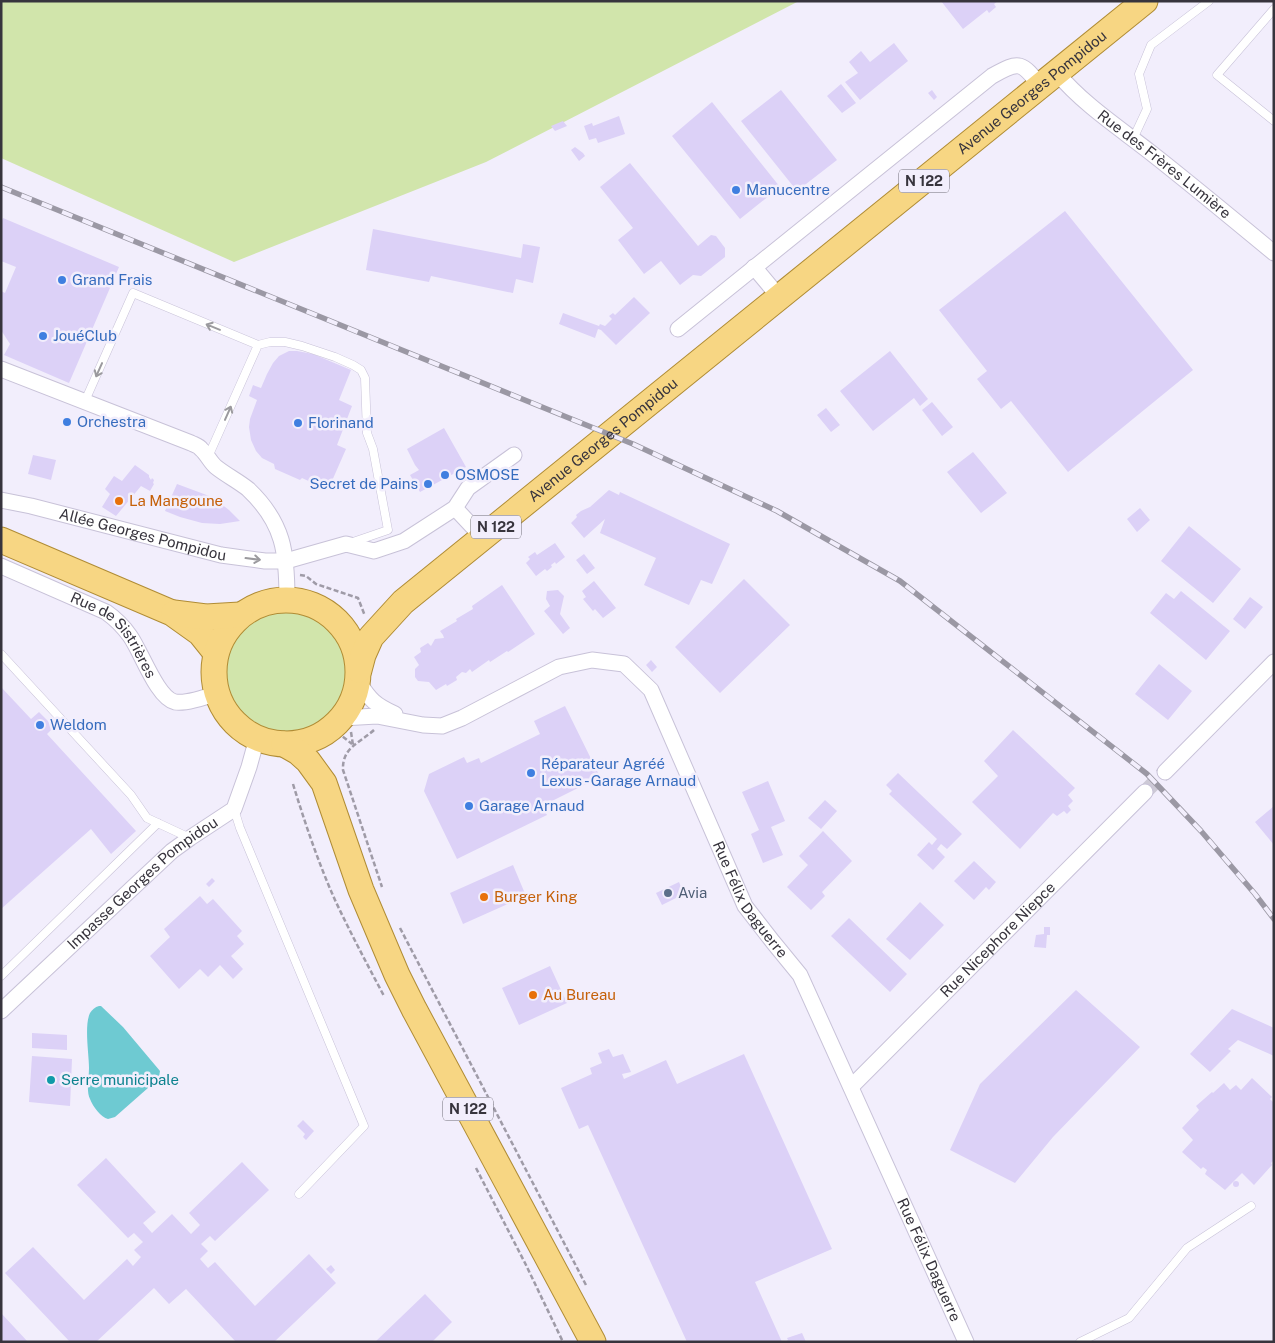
<svg xmlns="http://www.w3.org/2000/svg" width="1275" height="1343" viewBox="0 0 1275 1343" font-family="'Public Sans',sans-serif">
<style>
.green{fill:#d1e5ab}
.water{fill:#6ecad2}
.building{fill:#dcd1f7}
.lines{fill:none;stroke-linecap:round;stroke-linejoin:round}
.minor-tunnel{stroke:#cdc9d6;stroke-width:15;stroke-dasharray:15 8;stroke-linecap:butt}
.service-casing{stroke:#c8c2d8;stroke-width:9}
.minor-casing{stroke:#c8c2d8;stroke-width:17}
.primary-casing{stroke:#b08c35;stroke-width:27}
.path{stroke:#9f9ba7;stroke-width:2.5;stroke-dasharray:5 2.5;stroke-linecap:butt}
.service{stroke:#fff;stroke-width:8}
.minor{stroke:#fff;stroke-width:15}
.primary{stroke:#f7d683;stroke-width:25}
.rail-casing{stroke:#9b98a4;stroke-width:5.5}
.rail{stroke:#f2eefc;stroke-width:4;stroke-dasharray:11;stroke-linecap:butt}
.oneway{stroke:#9b9a9e}
.shop-dot{fill:#3f7fe0;stroke:#f2eefc;stroke-width:2}
.food-dot{fill:#e8710a;stroke:#f2eefc;stroke-width:2}
.service-dot{fill:#5c6f8a;stroke:#f2eefc;stroke-width:2}
.culture-dot{fill:#0f9aa8;stroke:#f2eefc;stroke-width:2}
.labels{text-anchor:middle;stroke-width:5;stroke-linejoin:round;paint-order:stroke}
.shield{fill:#f2eefc;stroke:#6f6c76;stroke-width:1}
.shield-label{font-size:14px;font-weight:bold;fill:#37343d}
.street-label{font-size:15px;fill:#37343d;stroke:#f2eefc}
.shop-label{font-size:15px;fill:#366cbe;stroke:#f2eefc;text-anchor:start}
.food-label{font-size:15px;fill:#c56008;stroke:#f2eefc;text-anchor:start}
.service-label{font-size:15px;fill:#4e5e75;stroke:#f2eefc;text-anchor:start}
.culture-label{font-size:15px;fill:#0d838f;stroke:#f2eefc;text-anchor:start}
</style>
<rect width="100%" height="100%" fill="#f2eefc"/>
<path class="green" d="M1 1H799L486 162 234 262 1 158Z
M224 671a62 62 0 1 1 124 0a62 62 0 1 1-124 0Z"/>
<path class="water" d="M99 1006H101L123 1027 160 1071 159 1077 157 1080 115 1117 108 1119C101 1117 93 1107 90 1099 86 1091 89 1078 89 1068 89 1054 84 1026 90 1013 92 1010 95 1007 99 1006Z"/>
<path class="building" d="M941 1H998L994 4 996 7 989 13 987 10 963 29Z
M894 43 908 61 860 100 845 82 858 73 849 62 861 51 870 62Z
M841 84 856 103 842 113 827 96Z
M781 90 837 160 797 191 741 121Z
M932 90 937 97 934 100 928 93Z
M712 102 780 187 740 219 672 136Z
M619 116 625 134 598 143 596 138 589 140 584 126 592 123 593 126Z
M563 121 567 126 555 131 551 126Z
M575 147 583 153 585 156 579 161 571 150Z
M630 163 698 246 711 235 716 236 725 248V257L701 276 693 275 680 285 661 261 644 274 618 240 633 228 600 187Z
M1065 211 1193 370 1068 472 1011 401 1001 409 977 379 987 371 939 310Z
M3 218 119 267 69 383 4 355 10 344 1 330V291L5 293 16 267 1 261V222Z
M373 229 521 258 523 244 540 247 533 283 516 279 513 293 431 276 429 282 366 270Z
M634 297 650 313 616 345 601 330 598 329 595 338 559 324 563 313 599 326 600 324 605 326 612 319 609 316 613 313 615 315Z
M289 351H297L313 354 351 370 339 400 352 406 337 445 346 449 328 490 302 478 300 480 275 469 274 464 262 458 256 451 251 440 249 427 250 419 257 400 249 396 253 385 261 388 267 374 273 363 279 356Z
M890 351 928 399 920 406 914 398 873 431 840 391Z
M932 402 953 427 942 436 922 410Z
M826 408 840 425 831 432 817 415Z
M444 428 466 467 420 492 410 475 419 470 415 465 407 449Z
M973 452 1007 493 981 513 947 472Z
M33 455 56 460 51 480 28 474Z
M135 465 149 475V477L151 480 152 478 154 480 153 483 154 484 150 491 141 486 116 516 102 507 110 494 105 489 114 476 122 481Z
M177 484 212 497 229 510 240 521 220 524 202 523 180 517 165 511Z
M609 490 619 495 620 492 730 544 712 584 701 580 689 605 644 585 656 558 600 533 605 519 584 538 571 523 577 517 576 515 581 511 590 507Z
M1140 508 1150 520 1137 532 1127 519Z
M1189 526 1241 569 1213 603 1161 561Z
M555 543 565 557 556 564 555 562 551 565 552 567 547 571 545 569 536 576 526 563 530 559 528 557 535 552 537 555Z
M584 554 595 568 587 574 576 560Z
M744 579 790 625 720 693 675 647Z
M594 581 616 608 603 618 595 609 593 611 583 599 586 597 582 591Z
M502 585 535 634 508 652 507 651 490 662 489 660 472 672 470 669 466 673 462 672 456 677 457 680 447 686 446 684 436 690 429 682 418 681 415 677V669L419 665 414 657 421 652 420 648 428 643 431 646 435 639 444 638 443 635 440 631 457 621 456 619 473 609 472 606Z
M558 590 564 596 560 614 570 628 563 634 544 611 550 606 546 599 547 591Z
M1181 591 1230 631 1206 660 1150 613 1166 593 1174 599Z
M1250 597 1263 607 1245 629 1233 619Z
M651 660 657 667 652 672 646 665Z
M1159 664 1192 691 1168 720 1135 694Z
M1 687 31 719 39 712 54 727 47 734 136 831 111 854 91 829 1 909Z
M565 706 600 777 542 806 547 815 457 859 424 791 429 774 464 757 467 763 479 758 481 763 540 734 534 721Z
M1013 730 1075 788 1068 795 1073 801 1068 806 1071 810 1067 814 1064 811 1057 816 1053 813 1020 849 972 802 998 776 984 761Z
M898 773 962 834 947 849 941 844 937 849 945 857 933 870 917 855 929 842 932 845 937 839 889 794 892 791 886 785Z
M768 781 785 821 771 827 783 855 763 863 751 834 759 830 742 792Z
M825 800 837 811 821 829 808 818Z
M1274 806V845L1255 822Z
M823 831 852 861 822 892 825 896 811 910 787 887 808 865 799 856Z
M974 861 996 882 989 890 986 887 974 900 954 881Z
M513 865 526 896 463 924 450 893Z
M212 878 215 881 209 887 206 884Z
M679 882 684 894 662 905 656 893Z
M200 896 207 904 213 899 242 931 237 936 244 944 231 956 243 969 233 979 220 965 208 977 200 969 179 989 150 956 170 937 164 929Z
M920 902 944 925 910 960 886 939Z
M849 918 907 974 890 992 831 936Z
M1044 927H1050V935H1047L1046 948 1034 947 1036 935 1044 934Z
M550 966 567 1003 519 1025 502 988Z
M1076 990 1140 1047 1053 1137 1015 1183 950 1150 980 1084Z
M1232 1009 1274 1028V1056L1238 1040 1228 1049 1231 1051 1210 1072 1190 1054Z
M32 1033 67 1035V1050L32 1048Z
M609 1049 613 1057 623 1054 631 1072 622 1074 624 1079 666 1060 677 1084 744 1054 832 1249 755 1282 782 1342H687L588 1125 579 1129 561 1088 592 1074 590 1068 602 1063 598 1053Z
M32 1056 72 1059 70 1106 29 1102Z
M1252 1078 1272 1097 1270 1099 1274 1103V1160L1271 1163 1272 1165 1254 1185 1242 1173 1225 1190 1205 1174 1207 1170 1203 1167 1201 1169 1182 1152 1193 1140 1182 1128 1199 1110 1196 1106 1212 1092 1213 1093 1224 1083 1230 1090 1236 1085 1241 1090Z
M303 1120 314 1131 306 1140 303 1137 305 1134 297 1126Z
M106 1158 156 1212 143 1223 152 1233 172 1214 191 1234 200 1225 189 1213 242 1162 269 1190 215 1241 210 1236 201 1244 208 1251 200 1259 208 1268 215 1262 255 1306 309 1254 336 1283 274 1342H236L186 1289 169 1304 154 1288 96 1342H70L5 1273 33 1247 84 1300 127 1259 133 1266 141 1257 134 1250 143 1242 134 1233 128 1238 77 1185Z
M1233 1184a3 3 0 1 1 6 0a3 3 0 1 1-6 0Z
M331 1265 335 1270 331 1274 326 1269Z
M425 1294 452 1322 432 1342H375Z
M1 1313 28 1342H1Z
M802 1333 806 1342H785L788 1340 787 1338Z"/>
<g class="lines">
<path class="minor-tunnel" d="M1145 792 1165 772"/>
<defs>
<path id="service" d="M1274 9 1217 75 1274 121
M1133 139 1147 109 1139 74 1151 45 1209 1
M85 401 133 293 258 345 270 342H285L302 346 335 357 353 365 361 370 365 378 367 433 373 449 388 530 350 543
M208 457 258 345
M1 654 131 795 147 818 190 838
M234 809 240 828 364 1126 299 1194
M1 976 158 823
M1080 1342 1129 1318 1187 1248 1251 1206"/>
<g id="minor">
<path id="s1" d="M1057 73C1083 104 1118 127 1150 152 1192 185 1233 219 1274 253"/>
<path d="M754 267 780 298"/>
<path d="M678 329 992 76C1020 60 1022 62 1041 87"/>
<path d="M1 369 191 443C195 445 199 446 201 449 207 454 210 462 216 467 226 475 238 481 248 489 284 523 287 553 287 599"/>
<path id="s2" d="M1 500 31 506 221 555 265 561H286L346 544 374 551 404 541 455 508 468 488 514 455"/>
<path d="M455 508 483 538"/>
<path id="s3" d="M1 566 106 612C116 619 123 626 130 636 141 651 157 698 175 702 186 704 206 697 217 693"/>
<path d="M358 681C370 700 375 705 395 714"/>
<path id="s4" d="M342 718 377 716 423 725 442 726 462 718 559 667 592 660 624 664 651 690 745 906 773 942 800 975 966 1342"/>
<path d="M1165 772 1274 662"/>
<path id="s5" d="M1 1011 172 851 190 838 234 809 249 767 257 738"/>
<path id="s6" d="M851 1087 1145 792"/>
</g>
<g id="primary">
<path d="M1 540 172 613 200 633 216 653"/>
<circle cx="286" cy="672" r="72"/>
<path d="M174 613 206 617 240 615"/>
<path id="s7" d="M359 670 363 655 371 637 403 602 1145 1"/>
<path d="M284 744 298 752 308 761 324 783 361 890 397 975 414 1009 593 1342"/>
</g>
</defs>
<use href="#service" class="service-casing"/>
<use href="#minor" class="minor-casing"/>
<use href="#primary" class="primary-casing"/>
<path class="path" d="M300 575 306 576 316 584 358 598 365 616
M374 730C360 743 342 747 343 770L382 887
M337 732 352 744
M351 732 353 745
M293 784C305 823 318 862 335 900 350 932 367 964 384 996
M400 928 587 1287
M476 1168 525 1263 563 1342"/>
<use href="#service" class="service"/>
<use href="#minor" class="minor"/>
<use href="#primary" class="primary"/>
<defs>
<path id="rail" d="M1 187 633 444 777 511 900 581 1147 774 1201 831 1255 894 1274 919"/>
</defs>
<use href="#rail" class="rail-casing"/>
<use href="#rail" class="rail"/>
</g>
<defs><path id="oneway-shaft" d="M-6 0H5M1.5-3L5.5 0L1.5 3" fill="none" stroke-width="1.6" stroke-linecap="round" stroke-linejoin="round" transform="scale(1.25)"/></defs>
<g class="oneway">
<use href="#oneway-shaft" transform="translate(213 327) rotate(-158)"/>
<use href="#oneway-shaft" transform="translate(99 370) rotate(114)"/>
<use href="#oneway-shaft" transform="translate(228 413) rotate(-66)"/>
<use href="#oneway-shaft" transform="translate(253 559) rotate(7)"/>
</g>
<g class="shop-dot">
<circle cx="736" cy="190" r="5"/>
<circle cx="62" cy="280" r="5"/>
<circle cx="43" cy="336" r="5"/>
<circle cx="67" cy="422" r="5"/>
<circle cx="298" cy="423" r="5"/>
<circle cx="445" cy="475" r="5"/>
<circle cx="428" cy="484" r="5"/>
<circle cx="40" cy="725" r="5"/>
<circle cx="531" cy="773" r="5"/>
<circle cx="469" cy="806" r="5"/>
</g>
<g class="food-dot">
<circle cx="119" cy="501" r="5"/>
<circle cx="484" cy="897" r="5"/>
<circle cx="533" cy="995" r="5"/>
</g>
<circle class="service-dot" cx="668" cy="893" r="5"/>
<circle class="culture-dot" cx="51" cy="1080" r="5"/>
<g class="labels">
<g class="shield">
<rect x="899" y="169.5" width="50" height="23" rx="4"/>
<rect x="471" y="515.5" width="50" height="23" rx="4"/>
<rect x="443" y="1097.5" width="50" height="23" rx="4"/>
</g>
<g class="shield-label">
<text x="924" y="186">N 122</text>
<text x="496" y="532">N 122</text>
<text x="468" y="1114">N 122</text>
</g>
<g class="street-label">
<text dy="5" stroke="none"><textPath href="#s7" startOffset="892">Avenue Georges Pompidou</textPath></text>
<text dy="5" stroke="none"><textPath href="#s1" startOffset="141">Rue des Frères Lumière</textPath></text>
<text dy="5" stroke="none"><textPath href="#s7" startOffset="340">Avenue Georges Pompidou</textPath></text>
<text dy="5" stroke="none"><textPath href="#s2" startOffset="146">Allée Georges Pompidou</textPath></text>
<text dy="5" stroke="none"><textPath href="#s3" startOffset="136">Rue de Sistrières</textPath></text>
<text dy="5" stroke="none"><textPath href="#s5" startOffset="191">Impasse Georges Pompidou</textPath></text>
<text dy="5" stroke="none"><textPath href="#s4" startOffset="568">Rue Félix Daguerre</textPath></text>
<text dy="5" stroke="none"><textPath href="#s6" startOffset="208">Rue Nicephore Niepce</textPath></text>
<text dy="5" stroke="none"><textPath href="#s4" startOffset="972">Rue Félix Daguerre</textPath></text>
</g>
<g class="shop-label">
<text x="746" y="195">Manucentre</text>
<text x="72" y="285">Grand Frais</text>
<text x="53" y="341">JouéClub</text>
<text x="77" y="427">Orchestra</text>
<text x="308" y="428">Florinand</text>
<text x="455" y="480">OSMOSE</text>
<text x="418" y="489" text-anchor="end">Secret de Pains</text>
<text x="50" y="730">Weldom</text>
<text x="541" y="769">Réparateur Agréé<tspan x="541" dy="17">Lexus - Garage Arnaud</tspan></text>
<text x="479" y="811">Garage Arnaud</text>
</g>
<g class="food-label">
<text x="129" y="506">La Mangoune</text>
<text x="494" y="902">Burger King</text>
<text x="543" y="1000">Au Bureau</text>
</g>
<g class="service-label">
<text x="678" y="898">Avia</text>
</g>
<g class="culture-label">
<text x="61" y="1085">Serre municipale</text>
</g>
</g>
<rect width="1275" height="1343" fill="none" stroke="#37343d" stroke-width="5"/>
</svg>
